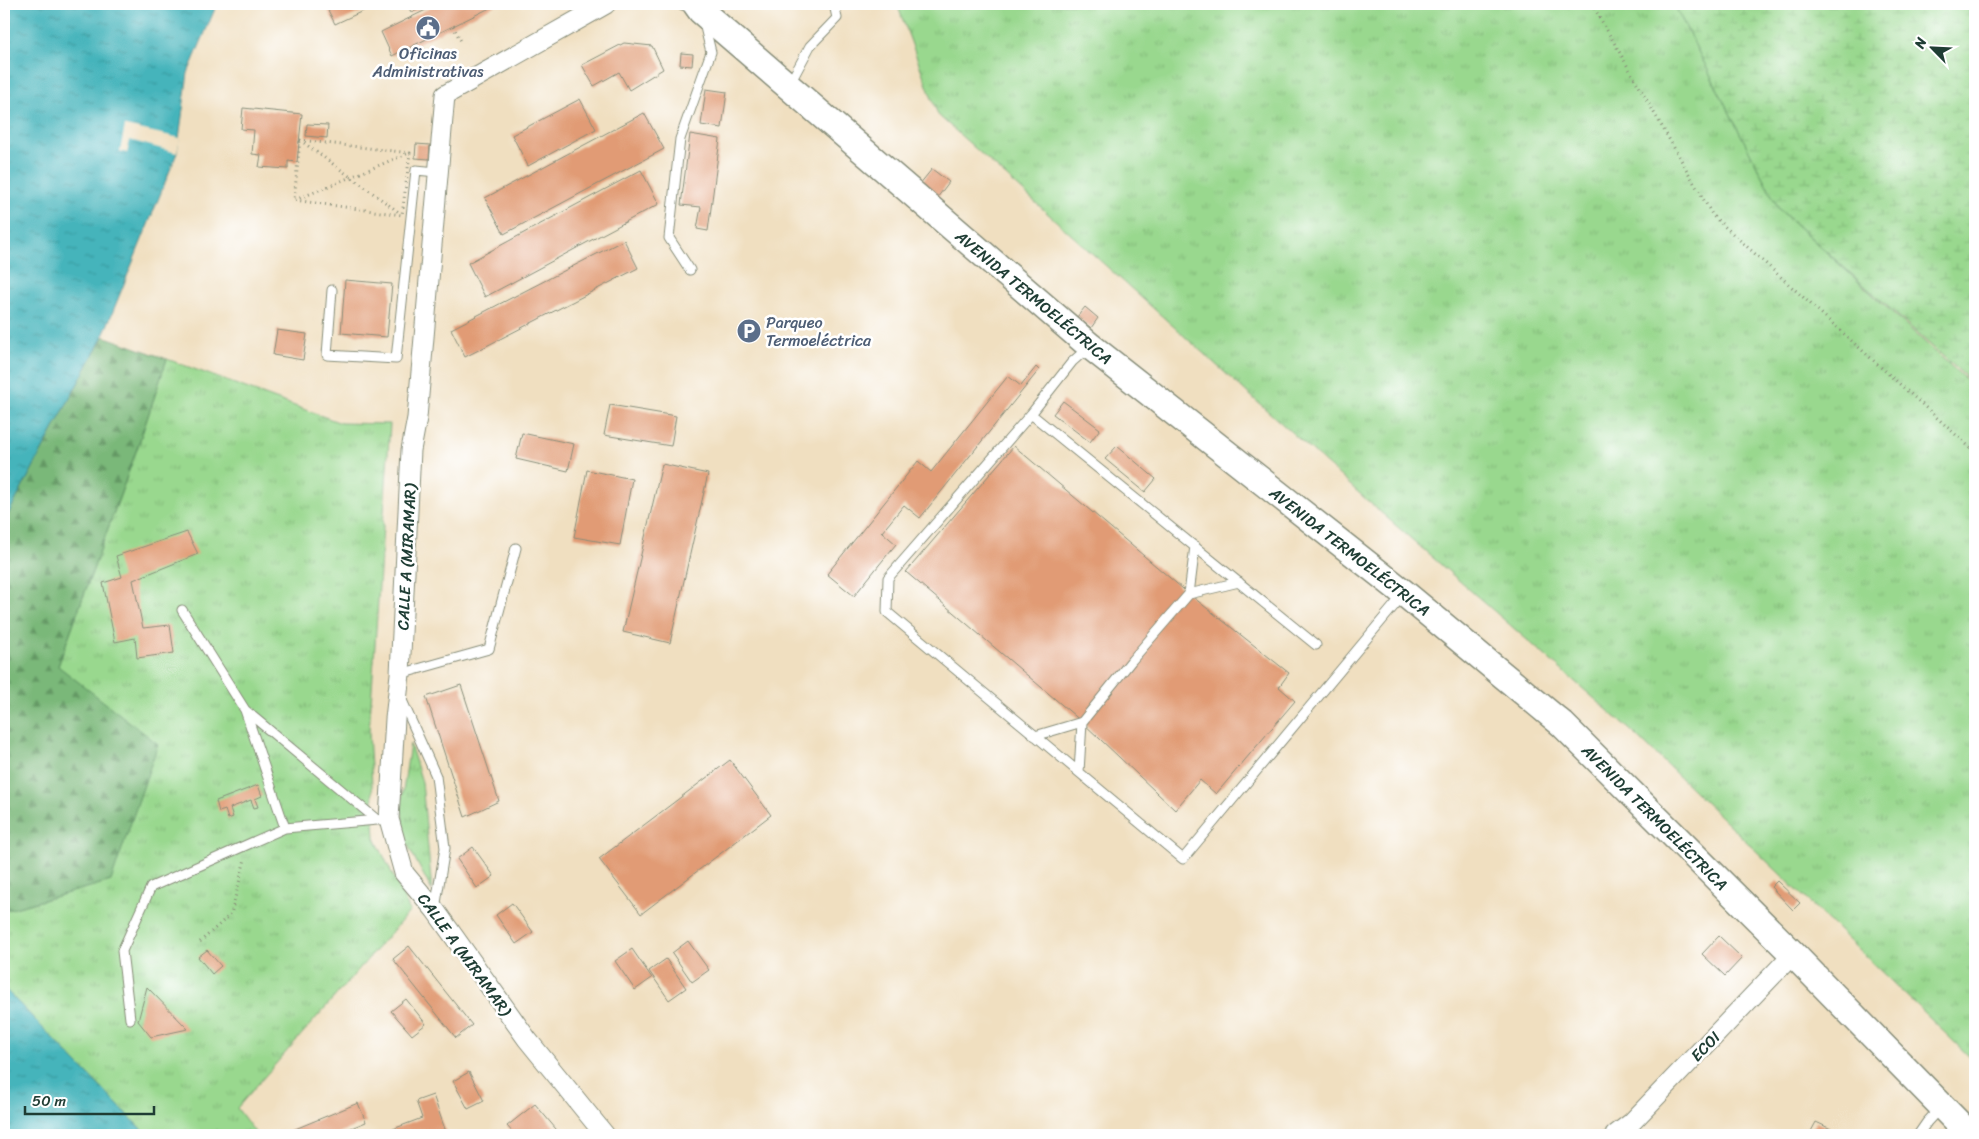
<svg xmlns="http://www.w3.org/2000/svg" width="1979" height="1139" viewBox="0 0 1979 1139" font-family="Sriracha,sans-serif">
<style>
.grass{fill:url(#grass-tufts);stroke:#5c8a61}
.forest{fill:url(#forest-firs);stroke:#4c7a56}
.wetland{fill:url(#wetland-marsh);stroke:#5c8a61}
.water{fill:url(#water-ripples);stroke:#327878}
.pier{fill:#f0dfc0}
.building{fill:#e19b75}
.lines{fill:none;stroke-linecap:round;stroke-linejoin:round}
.service-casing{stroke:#888e7a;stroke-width:11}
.minor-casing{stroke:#888e7a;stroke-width:21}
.secondary-casing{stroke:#888e7a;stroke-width:29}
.path{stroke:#888e7a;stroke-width:3;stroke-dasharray:1 4;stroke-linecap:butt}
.service{stroke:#fff;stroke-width:9}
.minor{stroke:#fff;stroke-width:19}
.secondary{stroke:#fff;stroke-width:26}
.labels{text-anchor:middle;stroke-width:5;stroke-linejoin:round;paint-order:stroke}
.service-label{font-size:16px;fill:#4e5e75;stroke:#fff}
.street-label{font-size:16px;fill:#1f3d34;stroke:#fff}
</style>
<defs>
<pattern id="grass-tufts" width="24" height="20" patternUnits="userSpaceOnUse" patternTransform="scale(1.25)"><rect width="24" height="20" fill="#99d88e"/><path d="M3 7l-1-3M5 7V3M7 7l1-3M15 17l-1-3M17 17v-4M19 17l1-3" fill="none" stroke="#83ba7b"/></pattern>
<pattern id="forest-firs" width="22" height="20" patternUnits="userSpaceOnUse" patternTransform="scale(1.25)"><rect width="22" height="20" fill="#7ab879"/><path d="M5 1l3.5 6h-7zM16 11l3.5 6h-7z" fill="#639764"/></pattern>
<pattern id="wetland-marsh" width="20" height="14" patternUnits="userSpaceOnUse" patternTransform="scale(1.25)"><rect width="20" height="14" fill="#99d88e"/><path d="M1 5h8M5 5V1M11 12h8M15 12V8" fill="none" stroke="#83ba7b"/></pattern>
<pattern id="water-ripples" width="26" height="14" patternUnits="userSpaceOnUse" patternTransform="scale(1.25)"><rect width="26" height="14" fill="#44b4bb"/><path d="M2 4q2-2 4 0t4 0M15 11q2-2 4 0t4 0" fill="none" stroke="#389499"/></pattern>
</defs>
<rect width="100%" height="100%" fill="#fff"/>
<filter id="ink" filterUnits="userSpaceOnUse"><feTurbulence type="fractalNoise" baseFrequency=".02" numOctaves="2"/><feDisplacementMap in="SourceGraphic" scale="10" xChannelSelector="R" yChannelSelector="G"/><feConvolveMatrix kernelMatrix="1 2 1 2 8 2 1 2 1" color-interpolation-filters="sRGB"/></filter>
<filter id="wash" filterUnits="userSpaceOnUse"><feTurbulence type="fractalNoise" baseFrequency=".0096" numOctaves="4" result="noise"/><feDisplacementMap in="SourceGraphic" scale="20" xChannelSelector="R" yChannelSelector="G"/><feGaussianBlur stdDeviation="1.12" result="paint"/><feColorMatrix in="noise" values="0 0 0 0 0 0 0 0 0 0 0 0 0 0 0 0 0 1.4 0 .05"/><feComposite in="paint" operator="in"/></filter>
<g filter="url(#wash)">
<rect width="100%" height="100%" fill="#f0dfc0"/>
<path class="grass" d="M897 4H1674L1779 209 1975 388V1062L1635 734 1369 502 938 115Z
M167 359 341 423 390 424 369 733 375 838 410 911 237 1108 257 1135H147L4 988V911L111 881 58 666 138 446Z
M410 744 422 782 432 891 406 842 401 805Z"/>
<path class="forest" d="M103 336 167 359 138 446 58 666 158 744 111 881 4 911V522Z"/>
<path class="wetland" d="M1674 4H1975V385L1779 209Z"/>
<path class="water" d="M4 4H217L188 73 177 153 103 336 4 522Z
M4 988 147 1135H4Z"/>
<path class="pier" d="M125 126 180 138 177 153 130 140 127 153 120 151Z"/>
<g id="blocks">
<path class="building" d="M325 4H378L335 24Z
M408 4H429L411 13Z
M438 4H498L392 56 381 32Z
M624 43 652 46 663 69 629 90 619 72 594 86 582 65Z
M681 53 693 54 692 66 680 65Z
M706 89 727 92 722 128 701 125Z
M580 99 596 129 528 166 512 135Z
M243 108 302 114 297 162 288 161V169L259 167 261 155 252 154 254 130 241 129Z
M644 113 664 149 504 234 485 198Z
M307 124 328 125 327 138 306 136Z
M690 134 720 139 708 231 697 229 701 207 681 205Z
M416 144 430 145 429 159 415 158Z
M932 169 949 182 937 198 919 185Z
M641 170 659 204 485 297 468 263Z
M624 240 638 268 465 357 451 329Z
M345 280 392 284 387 337 341 333Z
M1085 307 1098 318 1091 328 1077 317Z
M277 330 307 334 303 360 273 355Z
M1036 367 1039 370 920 518 904 505 882 532 896 544 854 596 827 574 918 461 931 472 1008 376 1021 386Z
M1063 401 1100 429 1090 442 1053 414Z
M610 405 676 416 671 446 604 435Z
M522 433 574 444 568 471 516 459Z
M1014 446 1189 594 1289 673 1279 687 1295 701 1216 794 1200 780 1175 810 1082 722 906 572Z
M1117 446 1156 479 1145 492 1105 459Z
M662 464 708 474 670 643 623 632Z
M587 470 632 479 620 545 574 537Z
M187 532 198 554 133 580 143 628 170 625 174 653 137 658 135 638 115 642 103 583 122 577 116 556Z
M461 685 499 801 465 817 426 697Z
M730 760 771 815 641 914 599 859Z
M258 785 262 796 255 799 258 807 254 808 251 800 230 808 233 817 228 819 225 810 219 812 216 801Z
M473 847 494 876 477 888 457 859Z
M1777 881 1800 903 1793 910 1771 887Z
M512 903 533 932 516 944 496 915Z
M1719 936 1742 958 1725 976 1702 954Z
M688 941 709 970 692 982 672 953Z
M409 946 472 1025 456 1038 393 959Z
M632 949 652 978 635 990 615 961Z
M207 950 221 966 212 974 198 957Z
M666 959 686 988 669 1000 649 971Z
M147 987 188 1029 151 1037 138 1021Z
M406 999 426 1024 412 1035 391 1011Z
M469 1072 484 1101 468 1109 453 1081Z
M433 1095 447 1135H395L393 1129 422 1118 416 1101Z
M358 1103 366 1122 334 1135H290L288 1132Z
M535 1104 561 1135H528L525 1132 522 1135H515L507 1126Z
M1816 1122 1844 1135H1809Z"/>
</g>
</g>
<g filter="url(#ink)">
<use href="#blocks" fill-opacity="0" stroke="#888e7a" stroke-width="1"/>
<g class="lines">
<defs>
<path id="service" d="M680 4 694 9
M789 85 810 46 837 18 834 4
M690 270 669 238 680 139 711 52 704 23
M332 290 327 355 396 359 416 170 437 172
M1089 347 1072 362 1031 414 888 578 887 612 1183 859 1403 595
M1031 414 1316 645
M1189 594 1195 546
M182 610 245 710 285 828
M400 674 489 649 516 548
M401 698 436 776 445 848 435 909
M245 710 376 819
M1035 736 1082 722
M1079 772 1082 722 1132 660 1189 594 1239 582
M130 1019 122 951 151 887 285 828 389 819
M1918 1135 1927 1122 1940 1108"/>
<path id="minor" d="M605 1135 527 1039 435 910 404 873 389 819 395 719 400 674 411 450 417 418 445 95 606 4
M1615 1135 1631 1123 1793 954"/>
<path id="secondary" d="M696 4 701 11 1090 346 1404 593 1562 724 1793 954 1970 1135"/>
</defs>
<use href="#service" class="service-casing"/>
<use href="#minor" class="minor-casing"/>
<use href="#secondary" class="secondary-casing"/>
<path class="path" d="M1592 4 1713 216 1975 452
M453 26 462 43
M300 140 410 153 402 215 294 200Z
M300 140 400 213
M295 200 409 153
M200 942 231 914 245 859"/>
<use href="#service" class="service"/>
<use href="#minor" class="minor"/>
<use href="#secondary" class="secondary"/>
</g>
</g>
<defs>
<symbol id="civic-disc" viewBox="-11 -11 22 22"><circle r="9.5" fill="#5c6f8a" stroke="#fff"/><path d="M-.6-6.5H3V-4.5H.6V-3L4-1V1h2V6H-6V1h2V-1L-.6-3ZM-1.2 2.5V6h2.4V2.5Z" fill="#fff"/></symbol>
<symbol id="parking-disc" viewBox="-11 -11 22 22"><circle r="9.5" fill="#5c6f8a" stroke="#fff"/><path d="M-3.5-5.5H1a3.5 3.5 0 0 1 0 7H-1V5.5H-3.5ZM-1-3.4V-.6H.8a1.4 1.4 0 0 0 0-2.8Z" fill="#fff"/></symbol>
</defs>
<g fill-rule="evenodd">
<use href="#civic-disc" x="414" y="14" width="28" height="28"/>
<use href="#parking-disc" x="735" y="317" width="28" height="28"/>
</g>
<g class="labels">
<g class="service-label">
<text x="428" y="59">Oficinas<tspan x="428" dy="18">Administrativas</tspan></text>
<text x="766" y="328" text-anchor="start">Parqueo<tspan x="766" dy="18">Termoeléctrica</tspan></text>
</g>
<g class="street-label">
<text transform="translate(1034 297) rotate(40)" y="6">AVENIDA TERMOELÉCTRICA</text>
<text transform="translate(1350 551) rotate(38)" y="6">AVENIDA TERMOELÉCTRICA</text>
<text transform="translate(406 557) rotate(-87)" y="6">CALLE A (MIRAMAR)</text>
<text transform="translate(1655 817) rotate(45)" y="6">AVENIDA TERMOELÉCTRICA</text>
<text transform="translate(465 954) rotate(54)" y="6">CALLE A (MIRAMAR)</text>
<text transform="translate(1705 1046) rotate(-46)" y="6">ECOI</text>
</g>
</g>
<rect width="1979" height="1139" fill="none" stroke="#fff" stroke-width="20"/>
<g transform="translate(1932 48) rotate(294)" stroke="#ffffff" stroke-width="4" paint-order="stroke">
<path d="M0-4L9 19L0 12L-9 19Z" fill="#1f3d34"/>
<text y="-8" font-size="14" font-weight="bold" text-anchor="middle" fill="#1f3d34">N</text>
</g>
<path d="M25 1106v8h129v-8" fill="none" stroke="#1f3d34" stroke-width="2.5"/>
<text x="32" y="1106" font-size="15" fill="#1f3d34" stroke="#ffffff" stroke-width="4" paint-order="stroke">50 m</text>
</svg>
